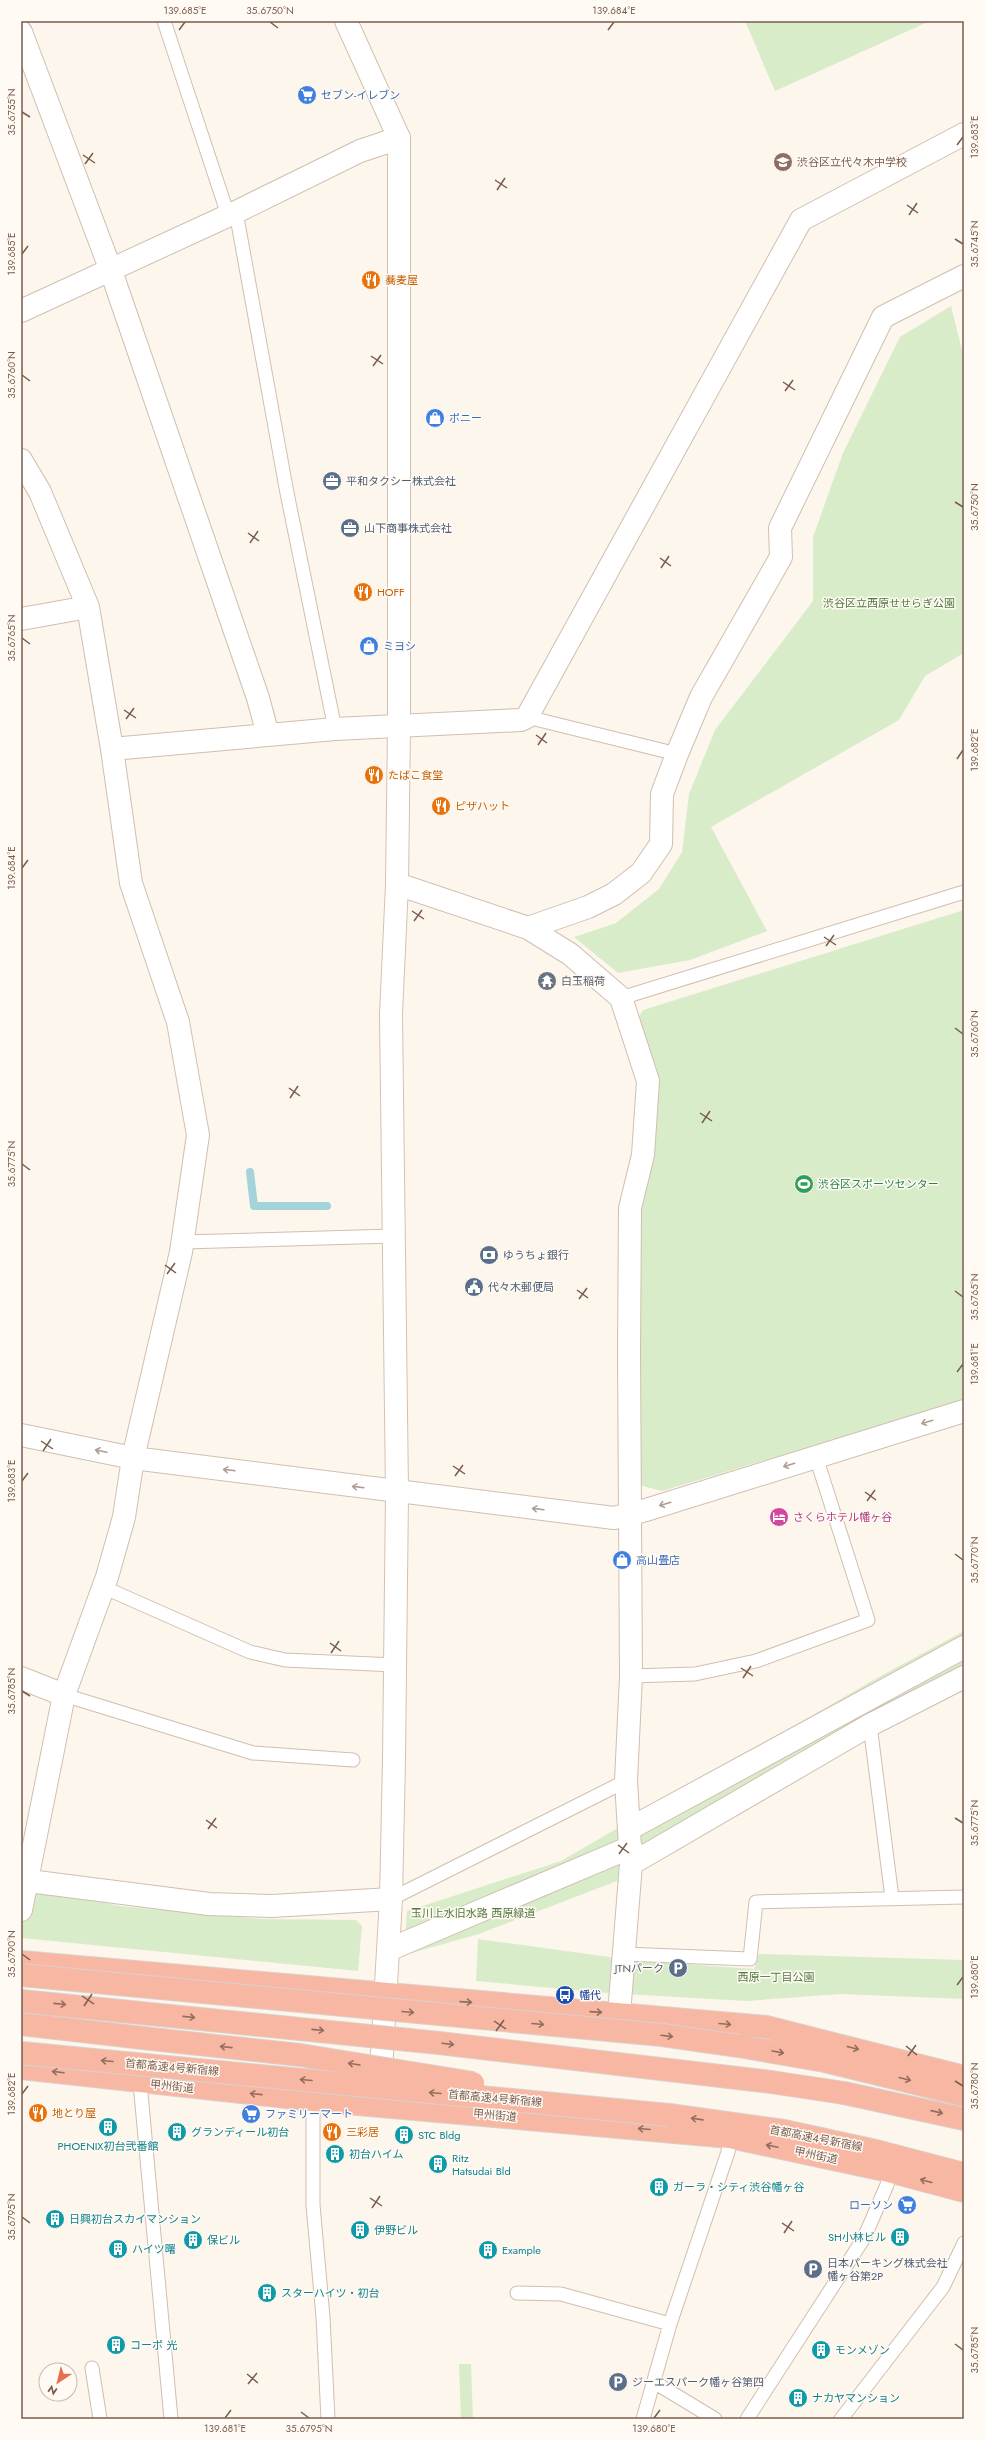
<svg xmlns="http://www.w3.org/2000/svg" width="985" height="2440" viewBox="0 0 985 2440" font-family="Jost,'Noto Sans JP',sans-serif">
<style>
.green{fill:#d8ecc9}
.lines{fill:none;stroke-linecap:round;stroke-linejoin:round}
.stream{stroke:#a5d3da;stroke-width:8}
.lane-casing{stroke:#d1beb0;stroke-width:15}
.street-casing{stroke:#d1beb0;stroke-width:24}
.secondary-casing{stroke:#d6c0b0;stroke-width:24}
.highway-casing{stroke:#dad1cd;stroke-width:24}
.lane{stroke:#fff;stroke-width:13}
.street{stroke:#fff;stroke-width:22}
.secondary{stroke:#fff;stroke-width:22}
.highway{stroke:#f7b7a3;stroke-width:22}
.highway-bridge-casing{stroke:#dad1cd;stroke-width:24;stroke-linecap:butt}
.highway-bridge{stroke:#f7b7a3;stroke-width:22}
.oneway{stroke:#af9d94}
.oneway2{stroke:#936e5e}
.ticks{fill:none;stroke:#7a5c4d;stroke-width:1.5}
.labels{text-anchor:middle;stroke-width:3;stroke-linejoin:round;paint-order:stroke}
.shop-label{font-size:11px;fill:#366cbe;stroke:#fffaf3;text-anchor:start}
.education-label{font-size:11px;fill:#785e54;stroke:#fffaf3;text-anchor:start}
.food-label{font-size:11px;fill:#c56008;stroke:#fffaf3;text-anchor:start}
.service-label{font-size:11px;fill:#4e5e75;stroke:#fffaf3;text-anchor:start}
.park-label{font-size:11px;fill:#537a41;stroke:#fffaf3}
.worship-label{font-size:11px;fill:#5b616d;stroke:#fffaf3;text-anchor:start}
.leisure-label{font-size:11px;fill:#27864d;stroke:#fffaf3;text-anchor:start}
.hotel-label{font-size:11px;fill:#b23c85;stroke:#fffaf3;text-anchor:start}
.transit-label{font-size:11px;fill:#164399;stroke:#fffaf3;text-anchor:start}
.street-label{font-size:11px;fill:#7a5c4d;stroke:#fffaf3}
.culture-label{font-size:11px;fill:#0d838f;stroke:#fffaf3;text-anchor:start}
.neatline{fill:none;stroke:#7a5c4d;stroke-width:1.5}
.ticks-label{font-size:10px;text-anchor:middle;fill:#7a5c4d}
</style>
<rect width="100%" height="100%" fill="#fdf6ec"/>
<path class="green" d="M745 21H930L775 91Z
M951 306 964 358V653L925 676 899 720 711 827 767 931 690 960 618 973 574 937 616 923 659 889 682 852 689 794 715 730 813 601V537L843 453 900 337Z
M964 910V1401L662 1491 639 1485 637 1211 657 1082 639 1017 643 1010Z
M964 1631V1672L622 1879 479 1934 404 1955 407 1911 561 1861 877 1678Z
M21 1884 119 1906 261 1919 356 1920 362 1926 358 1971 21 1938Z
M478 1939 631 1960 754 1969 759 1954 964 1960V1999L840 1994 747 2001 607 1993 476 1981Z
M459 2364H471L473 2419H461Z"/>
<g class="lines">
<path class="stream" d="M250 1172 254 1206H327"/>
<defs>
<path id="lane" d="M164 21 228 215
M236 212 287 493 335 729
M527 717 677 754
M621 998 964 892
M183 1242 393 1236
M103 1587 250 1652 285 1660 395 1665
M631 1676 695 1674 756 1661 868 1620 816 1457
M64 1695 253 1753 353 1760
M870 1725 892 1898
M391 1899 626 1781
M624 1954 750 1959 756 1902 964 1897
M140 2083 171 2419
M313 2100V2205L323 2317 328 2419
M517 2293 561 2294 670 2324
M92 2368 100 2419
M654 2382 715 2419
M643 2419 670 2324 728 2152 730 2137
M747 2419 864 2238 887 2185 889 2171
M841 2419 943 2287 964 2243"/>
<path id="street" d="M21 32 110 268 258 698 268 735
M21 311 236 212 360 151 399 138
M21 460 40 492 88 607 112 749 131 883 178 1022 198 1135 181 1252 133 1458 124 1517 107 1577 64 1695 21 1910
M21 619 88 607
M112 749 335 729 521 720 527 717 801 220 964 134
M397 884 528 928 570 954 621 998 648 1081 643 1155 630 1208 629 1353 631 1676 626 1781 631 1864 619 2014
M528 928 588 907 614 894 641 873 661 844 662 794 677 754 701 697 781 557 780 528 883 317 964 276
M21 1435 133 1458 614 1518 646 1510 964 1411
M21 1678 64 1695
M629 1829 964 1647
M631 1864 870 1725 964 1677
M21 1880 209 1904 272 1906 391 1899
M388 1950 631 1847"/>
<path id="secondary" d="M346 21 399 138V726L397 884 391 1014 397 1492 394 1760 391 1899 380 2088"/>
<path id="highway" d="M21 1962 766 2027 964 2077
M21 2024 161 2040
M739 2046 825 2061 964 2095
M21 2068 313 2100 730 2137 889 2171 964 2191
M844 2093 964 2119
M669 2115 784 2131 876 2151 964 2174"/>
</defs>
<use href="#lane" class="lane-casing"/>
<use href="#street" class="street-casing"/>
<use href="#secondary" class="secondary-casing"/>
<use href="#highway" class="highway-casing"/>
<use href="#lane" class="lane"/>
<use href="#street" class="street"/>
<use href="#secondary" class="secondary"/>
<use href="#highway" class="highway"/>
<defs>
<path id="highway-bridge" d="M21 1975 662 2035 739 2046
M21 2001 439 2043 771 2082 844 2093
M161 2040 300 2055 473 2083
M21 2053 669 2115"/>
</defs>
<use href="#highway-bridge" class="highway-bridge-casing"/>
<use href="#highway-bridge" class="highway-bridge"/>
</g>
<defs><path id="oneway-shaft" d="M-6 0H5M1.5-3L5.5 0L1.5 3" fill="none" stroke-width="1.6" stroke-linecap="round" stroke-linejoin="round"/></defs>
<g class="oneway">
<use href="#oneway-shaft" transform="translate(927 1422) rotate(163)"/>
<use href="#oneway-shaft" transform="translate(101 1451) rotate(-168)"/>
<use href="#oneway-shaft" transform="translate(789 1465) rotate(163)"/>
<use href="#oneway-shaft" transform="translate(229 1470) rotate(-173)"/>
<use href="#oneway-shaft" transform="translate(358 1487) rotate(-173)"/>
<use href="#oneway-shaft" transform="translate(665 1504) rotate(163)"/>
<use href="#oneway-shaft" transform="translate(538 1509) rotate(-173)"/>
</g>
<g class="oneway2">
<use href="#oneway-shaft" transform="translate(466 2002) rotate(4)"/>
<use href="#oneway-shaft" transform="translate(60 2004) rotate(6)"/>
<use href="#oneway-shaft" transform="translate(408 2012) rotate(5)"/>
<use href="#oneway-shaft" transform="translate(596 2012) rotate(4)"/>
<use href="#oneway-shaft" transform="translate(189 2017) rotate(6)"/>
<use href="#oneway-shaft" transform="translate(538 2024) rotate(5)"/>
<use href="#oneway-shaft" transform="translate(725 2024) rotate(5)"/>
<use href="#oneway-shaft" transform="translate(318 2030) rotate(6)"/>
<use href="#oneway-shaft" transform="translate(667 2036) rotate(7)"/>
<use href="#oneway-shaft" transform="translate(448 2044) rotate(7)"/>
<use href="#oneway-shaft" transform="translate(226 2047) rotate(-174)"/>
<use href="#oneway-shaft" transform="translate(853 2048) rotate(14)"/>
<use href="#oneway-shaft" transform="translate(778 2052) rotate(10)"/>
<use href="#oneway-shaft" transform="translate(107 2061) rotate(-175)"/>
<use href="#oneway-shaft" transform="translate(354 2064) rotate(-171)"/>
<use href="#oneway-shaft" transform="translate(58 2072) rotate(-173)"/>
<use href="#oneway-shaft" transform="translate(905 2079) rotate(14)"/>
<use href="#oneway-shaft" transform="translate(306 2080) rotate(-175)"/>
<use href="#oneway-shaft" transform="translate(435 2093) rotate(-175)"/>
<use href="#oneway-shaft" transform="translate(256 2094) rotate(-174)"/>
<use href="#oneway-shaft" transform="translate(937 2112) rotate(13)"/>
<use href="#oneway-shaft" transform="translate(697 2119) rotate(-172)"/>
<use href="#oneway-shaft" transform="translate(644 2129) rotate(-175)"/>
<use href="#oneway-shaft" transform="translate(772 2146) rotate(-168)"/>
<use href="#oneway-shaft" transform="translate(926 2181) rotate(-165)"/>
</g>
<path class="ticks" d="M270 22 278 28M179 30 185 22M608 30 614 22M22 112 30 117M957 145 963 137M83 155 95 163M85 164 93 153M495 180 507 188M497 190 505 178M907 205 918 213M909 215 917 203M955 239 963 244M22 254 28 246M371 356 383 364M373 366 381 355M22 375 30 381M783 382 795 390M785 391 793 380M955 502 963 507M248 533 259 541M250 543 258 531M660 558 671 566M661 568 669 556M22 638 30 644M124 710 136 718M126 719 134 708M536 735 547 743M538 745 546 733M957 759 963 750M22 868 28 860M412 911 424 919M414 921 422 910M824 937 836 945M826 946 834 935M955 1028 963 1034M289 1088 300 1096M290 1098 298 1086M700 1113 712 1121M702 1123 710 1111M22 1164 30 1170M165 1265 176 1273M167 1274 175 1263M577 1290 588 1298M955 1291 963 1297M579 1299 587 1288M957 1372 963 1364M41 1441 53 1449M43 1451 51 1439M453 1466 465 1474M455 1476 463 1465M22 1481 28 1473M865 1492 876 1500M867 1501 875 1490M955 1554 963 1560M330 1643 341 1651M331 1653 339 1641M741 1668 753 1676M743 1678 751 1666M22 1691 30 1696M955 1818 963 1823M206 1820 217 1828M208 1829 216 1818M618 1845 629 1853M619 1854 627 1843M22 1954 30 1960M957 1985 963 1977M82 1996 94 2004M84 2006 92 1994M494 2021 506 2029M496 2031 504 2020M906 2046 917 2055M908 2056 916 2045M955 2081 963 2086M22 2094 28 2086M370 2198 382 2206M372 2208 380 2196M22 2217 30 2223M782 2223 794 2231M784 2233 792 2221M955 2344 963 2350M247 2374 258 2383M248 2384 257 2373M301 2412 309 2418M225 2418 231 2410M654 2418 660 2410"/>
<defs>
<symbol id="supermarket-disc" viewBox="-11 -11 22 22"><circle r="9.5" fill="#3f7fe0" stroke="#fffaf3"/><path d="M-6-5.5h2.5l.6 2H6L4.5 2H-2.5L-4.4-4H-6ZM-1.5 3.2a1.3 1.3 0 1 0 .1 0ZM3 3.2a1.3 1.3 0 1 0 .1 0Z" fill="#fff"/></symbol>
<symbol id="school-disc" viewBox="-11 -11 22 22"><circle r="9.5" fill="#8d6e63" stroke="#fffaf3"/><path d="M0-5L7-2L0 1L-7-2ZM-4 1L0 2.5L4 1V4Q0 6-4 4Z" fill="#fff"/></symbol>
<symbol id="restaurant-disc" viewBox="-11 -11 22 22"><circle r="9.5" fill="#e8710a" stroke="#fffaf3"/><path d="M-5-6h1v4h1v-4h1v4h1v-4h1v5L-1.5 .5V6h-2V.5L-5-1ZM5-6V6H3V1.5H1.5Q1.5-4 5-6Z" fill="#fff"/></symbol>
<symbol id="shop-disc" viewBox="-11 -11 22 22"><circle r="9.5" fill="#3f7fe0" stroke="#fffaf3"/><path d="M-5-2.5h2.3a2.7 3.5 0 0 1 5.4 0H5L5.5 6h-11ZM-1.5-2.5h3a1.5 2.3 0 0 0-3 0Z" fill="#fff"/></symbol>
<symbol id="office-disc" viewBox="-11 -11 22 22"><circle r="9.5" fill="#5c6f8a" stroke="#fffaf3"/><path d="M-6-3h4V-5.5h4V-3h4V5H-6ZM-1-4.5V-3h2v-1.5ZM-6 0V1H6V0Z" fill="#fff"/></symbol>
<symbol id="temple-disc" viewBox="-11 -11 22 22"><circle r="9.5" fill="#6b7280" stroke="#fffaf3"/><path d="M0-6L5-2H3V0L6.5 2.5H4V6H1.5V3h-3V6H-4V2.5H-6.5L-3 0V-2H-5Z" fill="#fff"/></symbol>
<symbol id="stadium-disc" viewBox="-11 -11 22 22"><circle r="9.5" fill="#2e9e5b" stroke="#fffaf3"/><path d="M0-5a6.5 5 0 1 0 0 10a6.5 5 0 1 0 0-10ZM-3.5-1.8h7v3.6h-7Z" fill="#fff"/></symbol>
<symbol id="bank-disc" viewBox="-11 -11 22 22"><circle r="9.5" fill="#5c6f8a" stroke="#fffaf3"/><path d="M-6-4H6V4H-6ZM0-2.3a2.3 2.3 0 1 0 0 4.6a2.3 2.3 0 1 0 0-4.6Z" fill="#fff"/></symbol>
<symbol id="civic-disc" viewBox="-11 -11 22 22"><circle r="9.5" fill="#5c6f8a" stroke="#fffaf3"/><path d="M-.6-6.5H3V-4.5H.6V-3L4-1V1h2V6H-6V1h2V-1L-.6-3ZM-1.2 2.5V6h2.4V2.5Z" fill="#fff"/></symbol>
<symbol id="hotel-disc" viewBox="-11 -11 22 22"><circle r="9.5" fill="#d1479c" stroke="#fffaf3"/><path d="M-6-4.5h1.5V1H6V5H4.5V3h-9V5H-6ZM-4 0a1.8 1.8 0 1 1 3.6 0ZM.5 0V-2.5h3Q6-2.5 6 0Z" fill="#fff"/></symbol>
<symbol id="parking-disc" viewBox="-11 -11 22 22"><circle r="9.5" fill="#5c6f8a" stroke="#fffaf3"/><path d="M-3.5-5.5H1a3.5 3.5 0 0 1 0 7H-1V5.5H-3.5ZM-1-3.4V-.6H.8a1.4 1.4 0 0 0 0-2.8Z" fill="#fff"/></symbol>
<symbol id="bus-disc" viewBox="-11 -11 22 22"><circle r="9.5" fill="#1a4fb4" stroke="#fffaf3"/><path d="M-5-6H5V4H4V6H2V4H-2V6H-4V4H-5ZM-3.5-4V0h7V-4ZM-3.5 1.2v1.5H-2V1.2ZM2 1.2v1.5H3.5V1.2Z" fill="#fff"/></symbol>
<symbol id="building-disc" viewBox="-11 -11 22 22"><circle r="9.5" fill="#0f9aa8" stroke="#fffaf3"/><path d="M-4-6H4V6H1V3H-1V6H-4ZM-2.5-4.3h1.7v1.8h-1.7ZM.8-4.3h1.7v1.8H.8ZM-2.5-1h1.7V.8h-1.7ZM.8-1h1.7V.8H.8Z" fill="#fff"/></symbol>
</defs>
<g fill-rule="evenodd">
<use href="#supermarket-disc" x="296" y="84" width="22" height="22"/>
<use href="#school-disc" x="772" y="151" width="22" height="22"/>
<use href="#restaurant-disc" x="360" y="269" width="22" height="22"/>
<use href="#shop-disc" x="424" y="407" width="22" height="22"/>
<use href="#office-disc" x="321" y="470" width="22" height="22"/>
<use href="#office-disc" x="339" y="517" width="22" height="22"/>
<use href="#restaurant-disc" x="352" y="581" width="22" height="22"/>
<use href="#shop-disc" x="358" y="635" width="22" height="22"/>
<use href="#restaurant-disc" x="363" y="764" width="22" height="22"/>
<use href="#restaurant-disc" x="430" y="795" width="22" height="22"/>
<use href="#temple-disc" x="536" y="970" width="22" height="22"/>
<use href="#stadium-disc" x="793" y="1173" width="22" height="22"/>
<use href="#bank-disc" x="478" y="1244" width="22" height="22"/>
<use href="#civic-disc" x="463" y="1276" width="22" height="22"/>
<use href="#hotel-disc" x="768" y="1506" width="22" height="22"/>
<use href="#shop-disc" x="611" y="1549" width="22" height="22"/>
<use href="#parking-disc" x="667" y="1957" width="22" height="22"/>
<use href="#bus-disc" x="554" y="1984" width="22" height="22"/>
<use href="#restaurant-disc" x="27" y="2102" width="22" height="22"/>
<use href="#supermarket-disc" x="240" y="2103" width="22" height="22"/>
<use href="#building-disc" x="97" y="2116" width="22" height="22"/>
<use href="#building-disc" x="166" y="2121" width="22" height="22"/>
<use href="#restaurant-disc" x="321" y="2121" width="22" height="22"/>
<use href="#building-disc" x="393" y="2124" width="22" height="22"/>
<use href="#building-disc" x="324" y="2143" width="22" height="22"/>
<use href="#building-disc" x="427" y="2153" width="22" height="22"/>
<use href="#building-disc" x="648" y="2176" width="22" height="22"/>
<use href="#supermarket-disc" x="896" y="2194" width="22" height="22"/>
<use href="#building-disc" x="44" y="2208" width="22" height="22"/>
<use href="#building-disc" x="349" y="2219" width="22" height="22"/>
<use href="#building-disc" x="889" y="2226" width="22" height="22"/>
<use href="#building-disc" x="182" y="2229" width="22" height="22"/>
<use href="#building-disc" x="107" y="2238" width="22" height="22"/>
<use href="#building-disc" x="477" y="2239" width="22" height="22"/>
<use href="#parking-disc" x="802" y="2258" width="22" height="22"/>
<use href="#building-disc" x="256" y="2282" width="22" height="22"/>
<use href="#building-disc" x="105" y="2334" width="22" height="22"/>
<use href="#building-disc" x="810" y="2339" width="22" height="22"/>
<use href="#parking-disc" x="607" y="2371" width="22" height="22"/>
<use href="#building-disc" x="787" y="2387" width="22" height="22"/>
</g>
<g class="labels">
<g class="shop-label">
<text x="321" y="99">セブン-イレブン</text>
<text x="449" y="422">ポニー</text>
<text x="383" y="650">ミヨシ</text>
<text x="636" y="1564">高山畳店</text>
<text x="265" y="2118">ファミリーマート</text>
<text x="893" y="2209" text-anchor="end">ローソン</text>
</g>
<g class="education-label">
<text x="797" y="166">渋谷区立代々木中学校</text>
</g>
<g class="food-label">
<text x="385" y="284">蕎麦屋</text>
<text x="377" y="596">HOFF</text>
<text x="388" y="779">たばこ食堂</text>
<text x="455" y="810">ピザハット</text>
<text x="52" y="2117">地とり屋</text>
<text x="346" y="2136">三彩居</text>
</g>
<g class="service-label">
<text x="346" y="485">平和タクシー株式会社</text>
<text x="364" y="532">山下商事株式会社</text>
<text x="503" y="1259">ゆうちょ銀行</text>
<text x="488" y="1291">代々木郵便局</text>
<text x="664" y="1972" text-anchor="end">JTNパーク</text>
<text x="827" y="2267">日本パーキング株式会社<tspan x="827" dy="13">幡ヶ谷第2P</tspan></text>
<text x="632" y="2386">ジーエスパーク幡ヶ谷第四</text>
</g>
<g class="park-label">
<text x="889" y="607">渋谷区立西原せせらぎ公園</text>
<text x="473" y="1917">玉川上水旧水路 西原緑道</text>
<text x="776" y="1981">西原一丁目公園</text>
</g>
<g class="worship-label">
<text x="561" y="985">白玉稲荷</text>
</g>
<g class="leisure-label">
<text x="818" y="1188">渋谷区スポーツセンター</text>
</g>
<g class="hotel-label">
<text x="793" y="1521">さくらホテル幡ヶ谷</text>
</g>
<g class="transit-label">
<text x="579" y="1999">幡代</text>
</g>
<g class="street-label">
<text transform="translate(172 2067) rotate(5)" y="4">首都高速4号新宿線</text>
<text transform="translate(172 2086) rotate(6)" y="4">甲州街道</text>
<text transform="translate(495 2098) rotate(5)" y="4">首都高速4号新宿線</text>
<text transform="translate(495 2115) rotate(5)" y="4">甲州街道</text>
<text transform="translate(816 2138) rotate(11)" y="4">首都高速4号新宿線</text>
<text transform="translate(816 2155) rotate(12)" y="4">甲州街道</text>
</g>
<g class="culture-label">
<text x="191" y="2136">グランディール初台</text>
<text x="418" y="2139">STC Bldg</text>
<text x="108" y="2150" text-anchor="middle">PHOENIX初台弐番館</text>
<text x="349" y="2158">初台ハイム</text>
<text x="452" y="2162">Ritz<tspan x="452" dy="13">Hatsudai Bld</tspan></text>
<text x="673" y="2191">ガーラ・シティ渋谷幡ヶ谷</text>
<text x="69" y="2223">日興初台スカイマンション</text>
<text x="374" y="2234">伊野ビル</text>
<text x="886" y="2241" text-anchor="end">SH小林ビル</text>
<text x="207" y="2244">保ビル</text>
<text x="132" y="2253">ハイツ曙</text>
<text x="502" y="2254">Example</text>
<text x="281" y="2297">スターハイツ・初台</text>
<text x="130" y="2349">コーポ 光</text>
<text x="835" y="2354">モンメゾン</text>
<text x="812" y="2402">ナカヤマンション</text>
</g>
</g>
<rect width="985" height="2440" fill="none" stroke="#fffaf3" stroke-width="44"/>
<g transform="translate(58 2382) rotate(215)"><circle r="19" fill="#fffaf3" stroke="#cabbb1"/>
<path d="M0-3L7 15L0 10L-7 15Z" fill="#e76f51"/>
<text y="-6" font-size="11" font-weight="bold" text-anchor="middle" fill="#7a5c4d">N</text>
</g>
<rect x="22" y="22" width="941" height="2396" class="neatline"/>
<g class="ticks-label">
<text x="185" y="14">139.685°E</text>
<text x="270" y="14">35.6750°N</text>
<text x="614" y="14">139.684°E</text>
<text transform="translate(11 112) rotate(-90)" y="4">35.6755°N</text>
<text transform="translate(974 137) rotate(-90)" y="4">139.683°E</text>
<text transform="translate(974 244) rotate(-90)" y="4">35.6745°N</text>
<text transform="translate(11 254) rotate(-90)" y="4">139.685°E</text>
<text transform="translate(11 375) rotate(-90)" y="4">35.6760°N</text>
<text transform="translate(974 507) rotate(-90)" y="4">35.6750°N</text>
<text transform="translate(11 638) rotate(-90)" y="4">35.6765°N</text>
<text transform="translate(974 750) rotate(-90)" y="4">139.682°E</text>
<text transform="translate(11 868) rotate(-90)" y="4">139.684°E</text>
<text transform="translate(974 1034) rotate(-90)" y="4">35.6760°N</text>
<text transform="translate(11 1164) rotate(-90)" y="4">35.6775°N</text>
<text transform="translate(974 1297) rotate(-90)" y="4">35.6765°N</text>
<text transform="translate(974 1364) rotate(-90)" y="4">139.681°E</text>
<text transform="translate(11 1481) rotate(-90)" y="4">139.683°E</text>
<text transform="translate(974 1560) rotate(-90)" y="4">35.6770°N</text>
<text transform="translate(11 1691) rotate(-90)" y="4">35.6785°N</text>
<text transform="translate(974 1823) rotate(-90)" y="4">35.6775°N</text>
<text transform="translate(11 1954) rotate(-90)" y="4">35.6790°N</text>
<text transform="translate(974 1977) rotate(-90)" y="4">139.680°E</text>
<text transform="translate(974 2086) rotate(-90)" y="4">35.6780°N</text>
<text transform="translate(11 2094) rotate(-90)" y="4">139.682°E</text>
<text transform="translate(11 2217) rotate(-90)" y="4">35.6795°N</text>
<text transform="translate(974 2350) rotate(-90)" y="4">35.6785°N</text>
<text x="225" y="2432">139.681°E</text>
<text x="309" y="2432">35.6795°N</text>
<text x="654" y="2432">139.680°E</text>
</g>
</svg>
